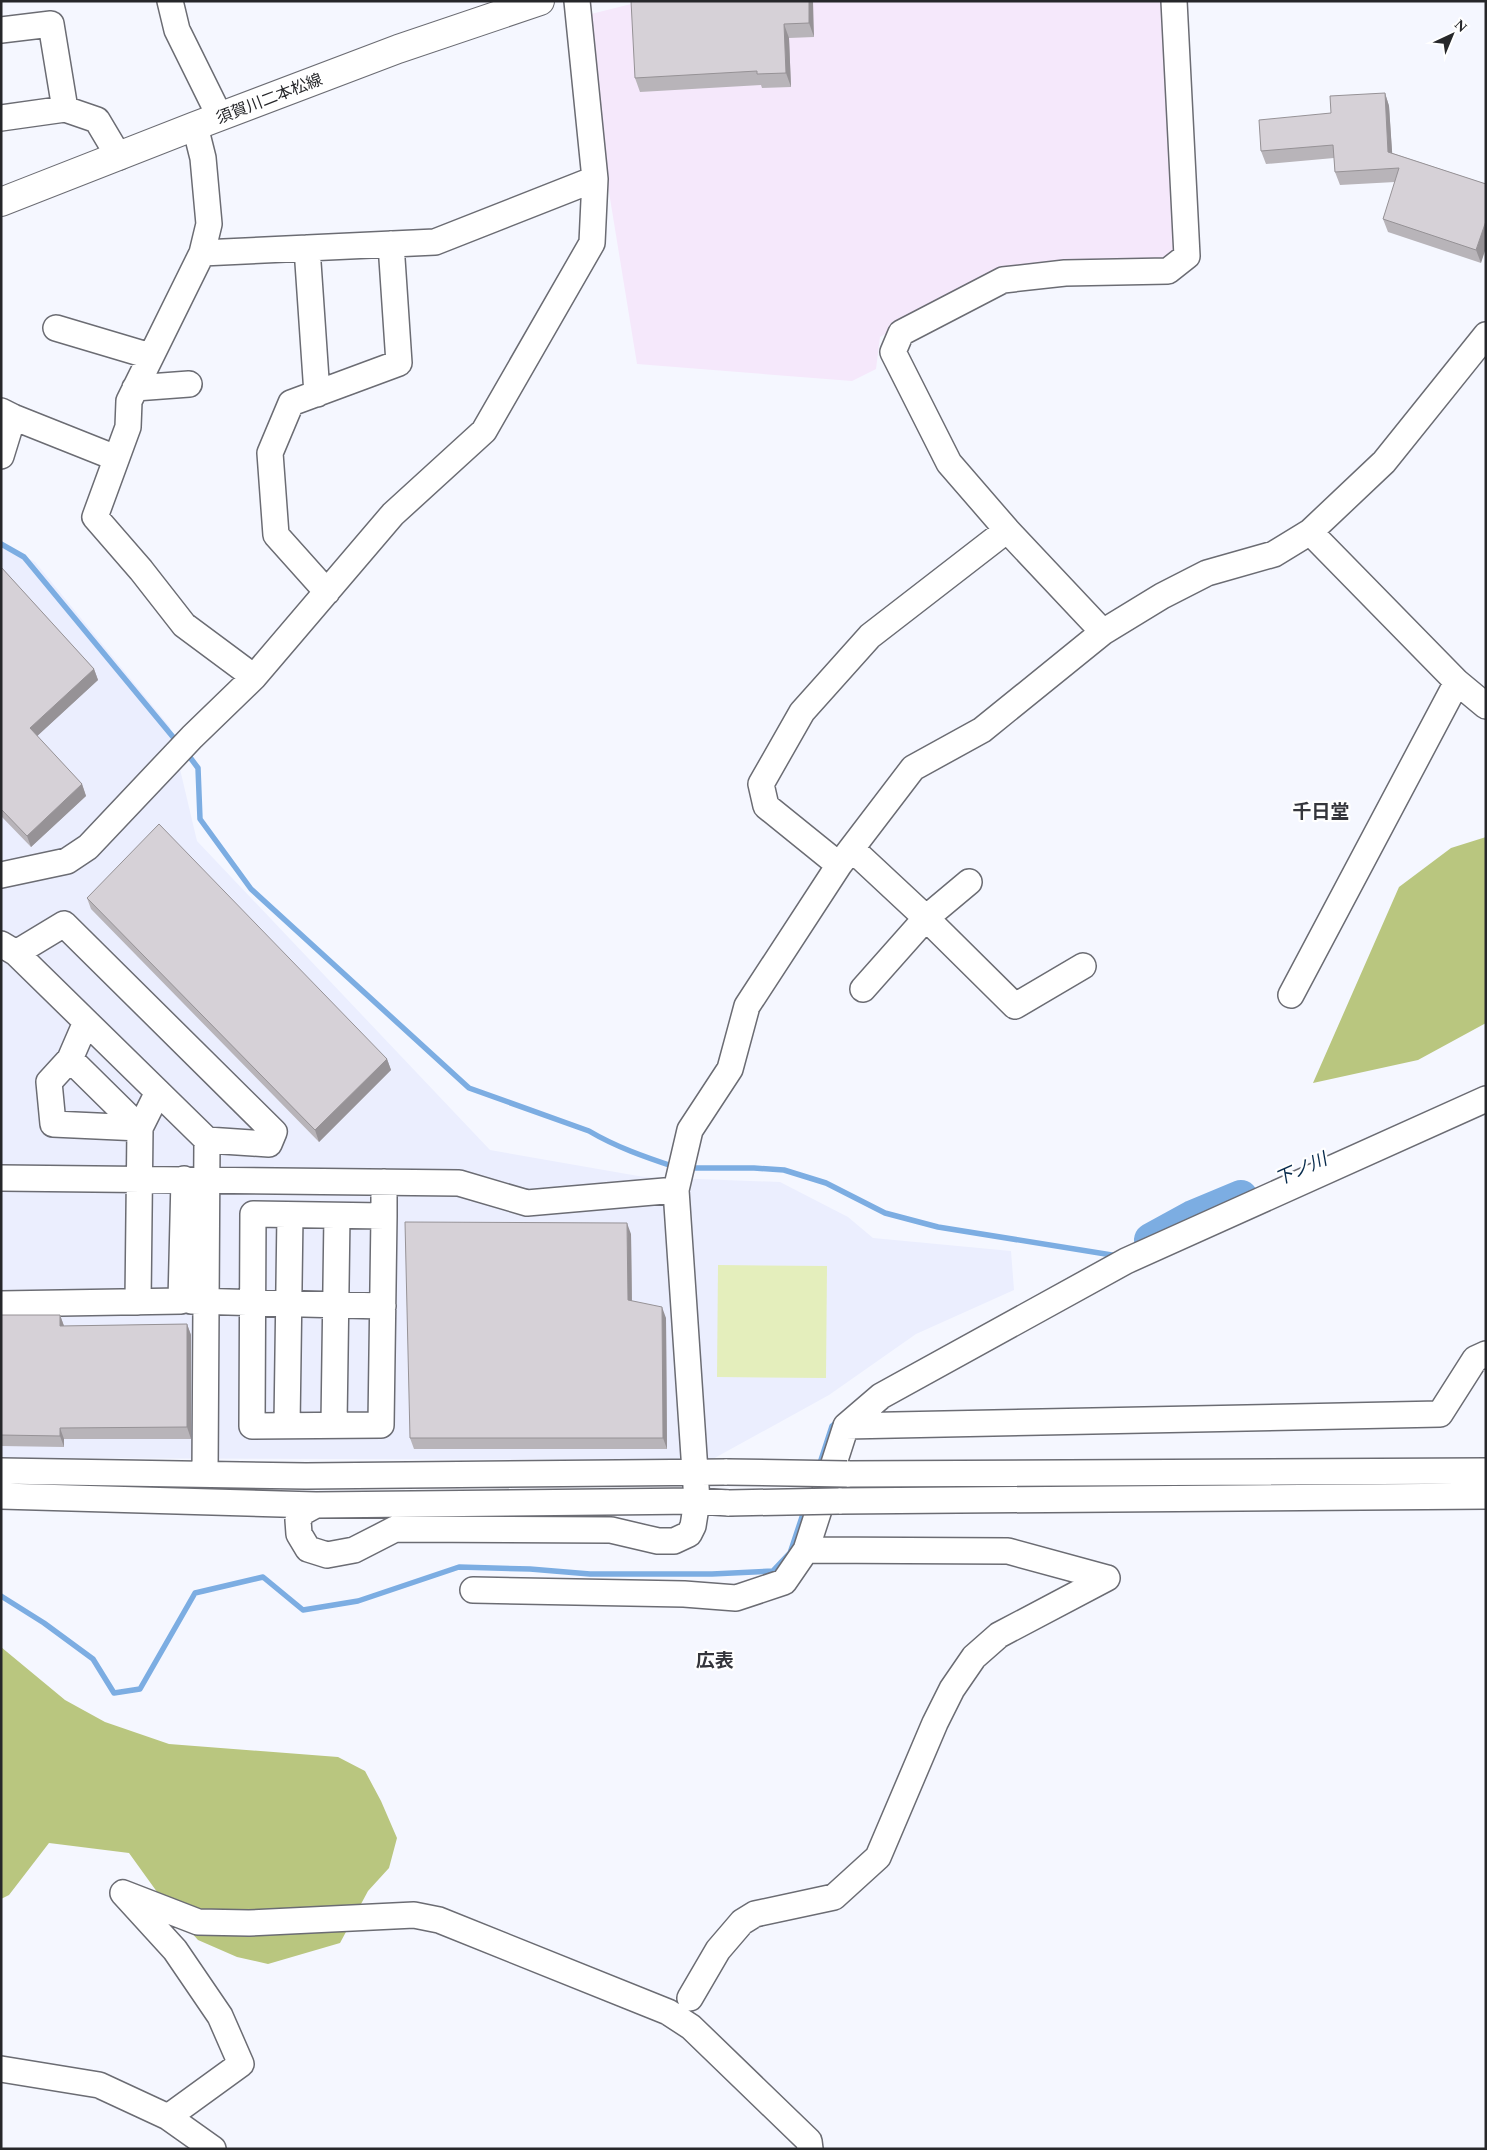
<svg xmlns="http://www.w3.org/2000/svg" width="1487" height="2150" viewBox="0 0 1487 2150" font-family="Spectral,'Noto Sans JP',serif">
<style>
.built{fill:#ebeefe}
.education{fill:#f5e8fb}
.green{fill:#e4eebc}
.forest{fill:#b9c67f}
.lines{fill:none;stroke-linecap:round;stroke-linejoin:round}
.stream{stroke:#7cade2;stroke-width:5.5}
.river{stroke:#7cade2;stroke-width:34}
.minor-casing{stroke:#6b6c73;stroke-width:28}
.major-casing{stroke:#6b6c73;stroke-width:30}
.minor{stroke:#fff;stroke-width:25}
.major{stroke:#fff;stroke-width:28}
.minor-bridge-casing{stroke:#6b6c73;stroke-width:28;stroke-linecap:butt}
.minor-bridge{stroke:#fff;stroke-width:25}
.wall{fill:#b8b4b9}
.shaded-wall{fill:#969296}
.building{fill:#d6d1d7;stroke:#969296}
.labels{text-anchor:middle;stroke-width:4.5;stroke-linejoin:round;paint-order:stroke}
.street-label{font-size:16px;fill:#26272a;stroke:#fff}
.water-label{font-size:18px;font-style:italic;fill:#062a4c;stroke:#fff}
.quarter-label{font-size:19px;font-weight:bold;fill:#34353b;stroke:#fff}
</style>
<rect width="100%" height="100%" fill="#f5f7ff"/>
<path class="built" d="M1 544 35 562 170 727 197 841 490 1150 644 1177 780 1182 848 1217 873 1238 1011 1251 1014 1290 916 1334 829 1395 711 1460 1 1458Z"/>
<path class="education" d="M643 1H1165L1177 250 1166 265 988 274 880 337 876 369 852 381 637 364 608 186 591 14Z"/>
<path class="green" d="M718 1265 827 1266 826 1378 717 1377Z"/>
<path class="forest" d="M1486 837V1023L1418 1060 1313 1083 1399 887 1451 848Z
M1 1647 65 1700 105 1722 169 1744 338 1757 365 1771 381 1801 397 1838 389 1868 368 1891 340 1943 268 1964 237 1957 198 1940 165 1903 129 1853 49 1843 9 1895 1 1899Z"/>
<g class="lines">
<path class="stream" d="M1 544 24 557 178 743
M186 752 198 768 200 819 251 889 469 1088 589 1131C616 1147 645 1157 675 1167
M686 1168H754L784 1170 826 1183 885 1213 938 1227 1118 1256
M819 1466 832 1426 838 1421
M1 1596 44 1623 93 1659 114 1693 140 1689 195 1593 263 1577 303 1610 358 1601 459 1567 530 1569 590 1574H712L773 1571 790 1553 805 1508"/>
<path class="river" d="M1151 1240 1193 1217 1241 1197"/>
<defs>
<path id="minor" d="M170 1 177 30 220 117
M1 30 51 24 65 109 97 120 119 157
M1 118 65 109
M195 126 203 158 209 224 202 253 129 401 128 427 95 517 141 570 184 625 254 677
M307 248 317 394
M202 253 435 242 595 179
M56 328 150 356
M135 388 189 384
M1 411 13 417 116 458
M1 456 13 417
M1310 532 1457 682 1486 706
M327 592 276 535 270 453 291 403 399 363 391 244
M1103 632 1007 530 949 463 893 352 901 333 1003 280 1065 273 1168 271 1187 256 1174 1
M852 849 926 918 1015 1006 1083 966
M839 865 766 806 761 784 802 712 870 636 1007 530
M1 875 67 861 88 847 192 737 254 677 393 514 484 431 592 243 595 179 577 1
M1 944 16 953 207 1140 205 1474
M16 953 64 924 274 1132 269 1144 207 1140
M863 989 926 918 969 882
M1291 995 1457 682
M86 1022 70 1059 140 1128
M70 1059 49 1082 53 1124 140 1128
M1 1178 459 1183 527 1203 676 1190
M384 1216 253 1214 252 1426 381 1425 384 1216V1182
M191 1301 383 1306
M138 1302 140 1128 158 1092
M1 1304 181 1301 184 1179
M334 1424 337 1216
M287 1425 290 1215
M846 1426 1440 1414 1475 1359 1486 1354
M1 1471 306 1476 727 1472
M847 1474 1486 1471
M1 1496 316 1505 697 1501 729 1503
M839 1501 1486 1496
M316 1505 303 1512 298 1520 299 1534 308 1549 327 1555 354 1550 395 1529 611 1530 658 1541H674L689 1534 693 1526 697 1501 676 1190 690 1130 730 1069 747 1006 839 865 913 768 982 730 1103 632 1162 596 1207 573 1274 554 1310 532 1384 462 1486 335
M806 1550 1008 1551 1107 1578
M473 1590 684 1594 736 1598 784 1582 806 1550 846 1426 881 1396 1126 1261 1486 1099
M690 1998 718 1950 742 1922 755 1914 834 1897 878 1857 935 1723 952 1689 974 1657 999 1635 1107 1578
M1 2069 99 2085 168 2117 213 2149
M168 2117 241 2064 220 2016 175 1950 123 1893 198 1922 249 1923 414 1915 439 1920 668 2012 691 2027 809 2141 810 2149"/>
<path id="major" d="M1 202 195 126 398 49 540 1"/>
</defs>
<use href="#minor" class="minor-casing"/>
<use href="#major" class="major-casing"/>
<use href="#minor" class="minor"/>
<use href="#major" class="major"/>
<defs>
<path id="minor-bridge" d="M727 1472 847 1474
M729 1503 839 1501"/>
</defs>
<use href="#minor-bridge" class="minor-bridge-casing"/>
<use href="#minor-bridge" class="minor-bridge"/>
</g>
<path class="wall" d="M809 1 814 37 789 38 791 87 762 88 761 85 640 92 635 78Z
M1385 93 1389 106 1392 153 1486 184 1481 263 1388 232 1383 219 1395 182 1340 185 1335 172 1334 158 1266 164 1261 151 1331 113Z
M1 567 94 669 98 680 37 736 82 784 86 796 31 847 1 816Z
M87 898 387 1059 391 1070 319 1142 91 909Z
M631 1234 632 1301 666 1318 667 1449H414L410 1438Z
M1 1315H60L64 1326 187 1324 191 1335V1439H64V1447L1 1446Z"/>
<path class="shaded-wall" d="M809 1H813L814 37 809 23Z
M784 24 789 38 791 87 786 73Z
M1385 93 1389 106 1393 165 1388 152Z
M1486 221V248L1481 263 1476 250Z
M94 669 98 680 34 739 30 728Z
M82 784 86 796 31 847 27 836Z
M387 1059 391 1070 319 1142 315 1130Z
M627 1223 631 1234 632 1311 628 1300Z
M662 1307 666 1318 667 1449 663 1438Z
M60 1315 64 1326H60Z
M187 1324 191 1335V1439L187 1427Z
M60 1428 64 1439V1447L60 1436Z"/>
<path class="building" d="M631 1H809V23L784 24 786 73 757 74V71L635 78Z
M1385 93 1388 152 1486 184V221L1476 250 1383 219 1399 168 1335 172 1333 145 1261 151 1259 120 1331 113 1330 96Z
M1 567 94 669 30 728 82 784 27 836 1 809Z
M159 824 387 1059 315 1130 87 898Z
M405 1222 627 1223 628 1300 662 1307 663 1438H410Z
M1 1315H60V1326L187 1324V1427L60 1428V1436L1 1435Z"/>
<g class="labels">
<g class="street-label">
<text transform="translate(269 98) rotate(-21)" y="6">須賀川二本松線</text>
</g>
<g class="water-label">
<text transform="translate(1301 1169) rotate(-24)" y="6">下ノ川</text>
</g>
<g class="quarter-label">
<text x="1321" y="818">千日堂</text>
<text x="715" y="1667">広表</text>
</g>
</g>
<rect width="1487" height="2150" fill="none" stroke="#26272a" stroke-width="5"/>
<g transform="translate(1452 35) rotate(44)" stroke="#ffffff" stroke-width="4" paint-order="stroke">
<path d="M0-4L9 19L0 12L-9 19Z" fill="#26272a"/>
<text y="-8" font-size="14" font-weight="bold" text-anchor="middle" fill="#26272a">N</text>
</g>
</svg>
